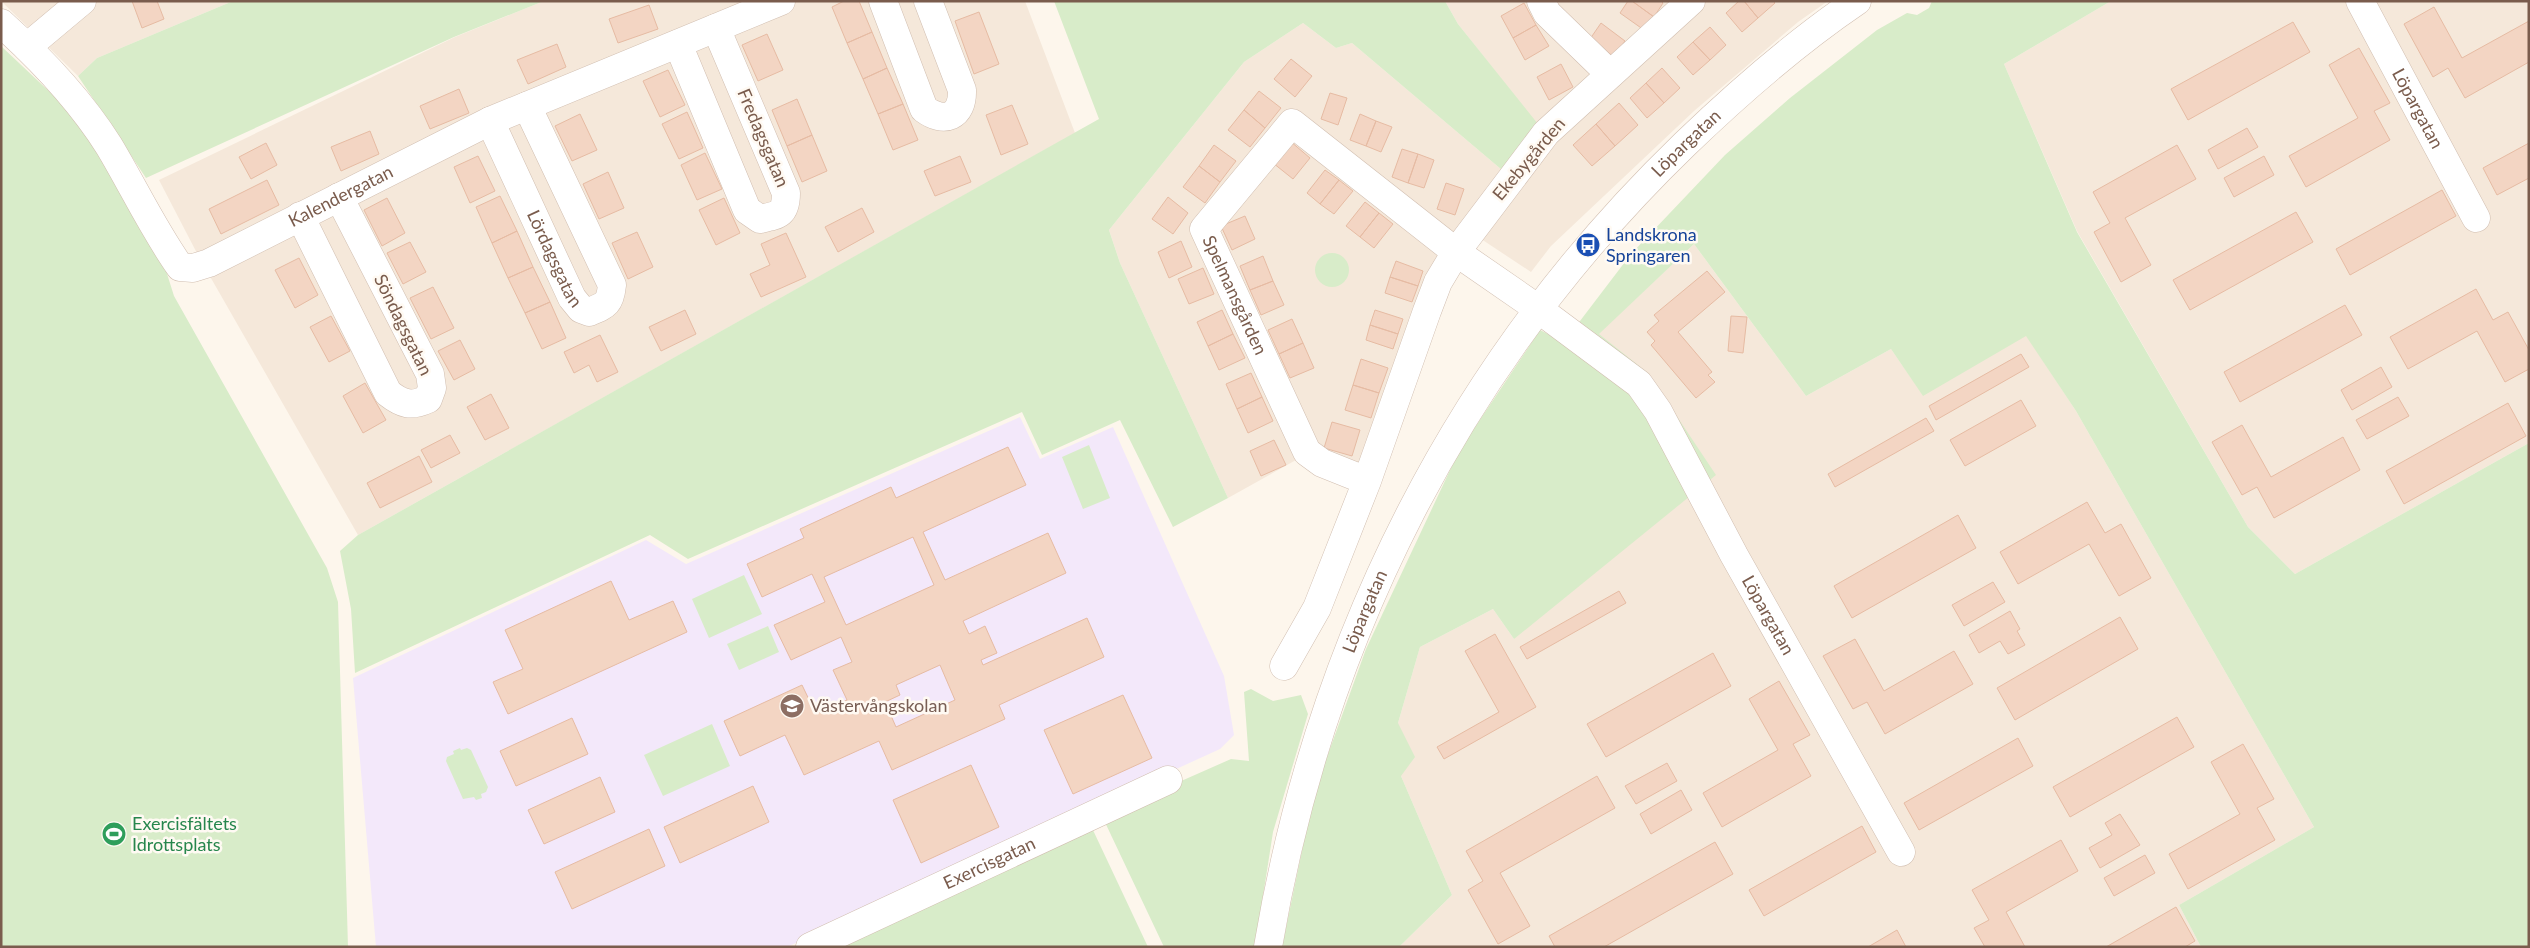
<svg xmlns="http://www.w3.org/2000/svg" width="2530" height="948" viewBox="0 0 2530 948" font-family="Lato,sans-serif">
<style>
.residential{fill:#f5e8da}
.education{fill:#f3e8fa}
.green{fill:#d8ecc9}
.building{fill:#f3d5c3;stroke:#e6bba3;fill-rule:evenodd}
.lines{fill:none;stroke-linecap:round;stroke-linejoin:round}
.minor-casing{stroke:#d1beb0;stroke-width:29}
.minor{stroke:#fff;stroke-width:28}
.labels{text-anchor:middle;stroke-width:5;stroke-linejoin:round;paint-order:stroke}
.street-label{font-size:18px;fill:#7a5c4d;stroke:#fffaf3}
.transit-label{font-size:18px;fill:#164399;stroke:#fffaf3;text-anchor:start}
.education-label{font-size:18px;fill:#785e54;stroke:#fffaf3;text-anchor:start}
.leisure-label{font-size:18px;fill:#27864d;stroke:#fffaf3;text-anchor:start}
</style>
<rect width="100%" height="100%" fill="#fdf6ec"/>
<path class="residential" d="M1 1H233L97 58 78 76Z
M544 1H1025L1075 133 358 535 200 259 159 180 455 37Z
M1445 1H1828L1798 22 1694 111 1551 246 1531 272 1463 227 1356 482 1296 460 1228 498 1120 263 1109 230 1244 62 1303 23 1336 48 1352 43 1502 170 1537 124 1458 24Z
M2111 1H2529V443L2295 574 2248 527 2077 231 2004 64Z
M1694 244 1806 396 1891 349 1923 395 2026 335 2076 411 2314 827 2179 905 2201 947H1399L1452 895 1401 776 1398 723 1420 647 1493 609 1514 639 1648 373 1598 334Z"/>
<path class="education" d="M1020 417 1040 459 1113 427 1224 676 1234 735 1220 749 787 947H376L353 678 646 540 686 564Z"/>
<path class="green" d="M233 1H544L454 37 146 178 78 76 97 58Z
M1054 1H1445L1458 24 1538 124 1502 170 1352 43 1336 48 1303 23 1244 62 1109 230 1120 263 1228 498 1173 527 1120 420 1042 455 1022 412 688 559 650 535 355 673 351 609 340 551 358 535 1099 119Z
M1932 1H2111L2004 64 2077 232 2248 527 2295 574 2529 443V947H2201L2179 905 2314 827 2076 411 2026 336 1923 396 1891 349 1806 396 1694 244 1599 334 1648 373 1716 475 1514 639 1493 609 1420 647 1398 723 1415 757 1401 776 1452 895 1399 947H1282L1314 793 1366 649 1459 451 1540 330 1564 342 1631 254 1725 155 1790 98 1877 30 1907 13 1917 15 1929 8Z
M1 46 71 112 101 148 163 261 174 296 327 568 338 602 348 947H1Z
M1315 270a17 17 0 1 1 34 0a17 17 0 1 1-34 0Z
M1089 445 1110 498 1083 509 1062 457Z
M744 575 762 614 709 638 692 599Z
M768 626 779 652 739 670 727 644Z
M1251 689 1273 701 1301 695 1308 714 1273 832 1255 947H1164L1102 816 1231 759 1249 761 1244 692Z
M712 724 730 766 663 796 644 755Z
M460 748 461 750 467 748 471 750 488 787 486 792 481 794 482 798 476 800 474 797 463 799 446 761 447 757 454 754 453 751Z
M1092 828 1148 947H827Z"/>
<path class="building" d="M132 1H157L164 19 142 28Z
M844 1H859L872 32 847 43 832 7Z
M1628 1H1632L1654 17 1644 30 1620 13Z
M1632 1H1661L1663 3 1654 17Z
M1739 1H1744L1758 18 1742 32 1726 13Z
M1744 1H1773L1775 3 1758 18Z
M1524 3 1536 25 1513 38 1501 16Z
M649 5 658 29 618 43 609 19Z
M2434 7 2462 58 2529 21V62L2465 98 2448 68 2433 77 2404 24Z
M979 12 999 64 974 74 955 21Z
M2293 22 2310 52 2188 120 2171 89Z
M1601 23 1625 41 1614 57 1590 39Z
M1536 25 1549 46 1525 60 1513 38Z
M1710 27 1726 45 1710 60 1693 42Z
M872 32 887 68 863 79 847 43Z
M767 34 783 70 758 81 742 45Z
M1693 42 1710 60 1693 75 1677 57Z
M557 44 566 67 528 84 517 60Z
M2359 48 2390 103 2374 111 2390 140 2306 187 2289 156 2358 118 2329 65Z
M1291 59 1312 76 1295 97 1274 79Z
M1561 64 1573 87 1549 100 1537 77Z
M887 68 903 104 878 114 863 79Z
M1662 68 1680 88 1664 103 1646 83Z
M668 70 685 105 660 117 643 81Z
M1646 83 1664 103 1647 118 1630 98Z
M459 89 469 113 430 129 420 106Z
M1259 91 1281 108 1265 128 1244 110Z
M1330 93 1347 98 1338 125 1321 119Z
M797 99 812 135 787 146 772 110Z
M1619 103 1638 125 1615 146 1596 124Z
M903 104 918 140 893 150 878 114Z
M1012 105 1028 144 1001 155 986 115Z
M1244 110 1265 128 1250 147 1228 130Z
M687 112 703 148 679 159 662 124Z
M580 114 597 150 572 161 555 126Z
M1360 114 1376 121 1366 146 1350 140Z
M1376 121 1392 127 1381 152 1366 146Z
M1596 124 1615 146 1592 166 1573 145Z
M2247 128 2258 147 2218 169 2208 150Z
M370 131 379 154 341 171 331 147Z
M812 135 827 171 802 182 787 146Z
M1290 141 1310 158 1293 179 1273 163Z
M266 143 277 165 251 179 239 157Z
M2529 143V178L2497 195 2483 168Z
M1214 145 1236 161 1220 182 1199 166Z
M2177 145 2196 179 2125 218 2151 265 2121 282 2094 232 2110 223 2093 192Z
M1402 149 1418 154 1408 183 1392 177Z
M705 153 722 189 697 200 681 165Z
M1418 154 1434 160 1424 188 1408 183Z
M478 156 495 191 470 203 454 167Z
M960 156 971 182 935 196 924 171Z
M2264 156 2274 175 2234 197 2224 178Z
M1199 166 1220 182 1205 203 1183 187Z
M1325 170 1339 180 1320 204 1307 193Z
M608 172 624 208 599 219 583 184Z
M267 180 279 205 221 234 209 209Z
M1339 180 1353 191 1334 214 1320 204Z
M1446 183 1464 189 1455 215 1437 209Z
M2442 190 2456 216 2350 275 2336 249Z
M500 196 517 231 492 243 476 207Z
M1168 197 1188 213 1173 234 1152 219Z
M387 198 405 233 382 246 364 210Z
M724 198 740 233 716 245 699 210Z
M1365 202 1379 213 1360 237 1346 226Z
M862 208 874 232 838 252 825 227Z
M2296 212 2313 242 2190 310 2173 280Z
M1379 213 1393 224 1374 248 1360 237Z
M1245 216 1255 239 1232 250 1221 226Z
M517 231 533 267 508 278 492 243Z
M637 232 653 267 628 279 612 243Z
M786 233 806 277 761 297 750 274 770 265 761 244Z
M1181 241 1192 267 1169 278 1158 252Z
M410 242 426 272 403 284 387 253Z
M1263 256 1273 281 1250 290 1240 266Z
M299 258 318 295 295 308 275 270Z
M1396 261 1423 271 1418 286 1390 277Z
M533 267 550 302 525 313 508 278Z
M1203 268 1214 294 1189 304 1178 279Z
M1707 271 1725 292 1678 332 1712 372 1708 375 1715 382 1696 398 1651 345 1655 341 1647 332 1659 321 1654 315Z
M1390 277 1418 286 1412 302 1385 293Z
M1273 281 1284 305 1261 315 1250 290Z
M433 287 454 328 431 339 410 298Z
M2476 289 2493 320 2508 312 2529 350V369L2505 382 2477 331 2408 369 2390 337Z
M550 302 566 338 542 349 525 313Z
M2345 305 2362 335 2240 402 2224 372Z
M685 310 696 334 661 351 649 327Z
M1222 310 1233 334 1208 346 1197 322Z
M1375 310 1403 319 1398 334 1370 325Z
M331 316 350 351 329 362 310 327Z
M1731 316 1747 317 1743 353 1728 351Z
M1292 319 1303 343 1279 354 1268 330Z
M1370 325 1398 334 1393 349 1366 340Z
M1233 334 1245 358 1219 370 1208 346Z
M600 335 618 372 597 382 589 365 574 373 564 352Z
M460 340 475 369 454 380 438 351Z
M1303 343 1314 368 1290 378 1279 354Z
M2021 354 2029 367 1936 420 1929 406Z
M1361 359 1388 368 1379 393 1353 385Z
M2381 367 2392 387 2352 410 2341 390Z
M1251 373 1262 397 1237 409 1226 384Z
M365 383 386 420 363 433 343 396Z
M1353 385 1379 393 1371 418 1345 410Z
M491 394 509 428 485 440 467 407Z
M1262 397 1273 421 1248 433 1237 409Z
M2398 397 2409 416 2367 439 2356 420Z
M2021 400 2036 426 1965 466 1950 440Z
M2508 403 2526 436 2404 504 2386 471Z
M1926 418 1934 431 1835 487 1828 474Z
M1332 422 1360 430 1352 456 1324 448Z
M2242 425 2271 477 2343 437 2360 470 2274 518 2257 487 2242 495 2212 442Z
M450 435 460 453 431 468 421 450Z
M1274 440 1286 465 1261 476 1250 451Z
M1008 447 1026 485 923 532 945 580 1048 533 1066 573 963 621 969 634 985 626 997 653 981 660 983 665 1087 618 1104 657 999 705 1005 719 892 770 879 741 804 775 785 735 740 756 724 721 802 685 816 714 847 700 833 670 852 662 841 637 791 660 774 625 825 602 812 574 762 597 747 564 804 538 800 529 891 487 896 498ZM913 537 934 585 846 625 824 577ZM940 665 955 700 896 727 885 702 900 695 896 685Z
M419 456 432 482 380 508 367 483Z
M2087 502 2105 533 2121 524 2151 578 2119 596 2089 544 2018 584 2000 552Z
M1958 515 1976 548 1852 618 1834 586Z
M611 581 629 620 673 601 687 632 508 714 493 682 523 669 505 630Z
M1993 582 2005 602 1964 626 1952 605Z
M1619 591 1626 603 1527 659 1520 647Z
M2010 611 2020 629 2017 631 2025 645 2008 654 2000 641 1979 653 1969 635Z
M2120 617 2138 649 2015 720 1997 688Z
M1495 634 1536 707 1444 759 1437 747 1499 712 1465 651Z
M1855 639 1884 691 1954 651 1973 684 1885 734 1867 702 1853 709 1823 656Z
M1713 653 1731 686 1606 757 1587 724Z
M1779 681 1810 735 1793 744 1811 776 1722 827 1703 793 1778 750 1749 699Z
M1123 695 1152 758 1073 794 1044 730Z
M2177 717 2194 747 2070 817 2053 787Z
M572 718 588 754 516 786 500 751Z
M2018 738 2033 766 1919 830 1904 803Z
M2243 744 2274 799 2257 808 2275 840 2188 889 2169 854 2240 814 2211 762Z
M1667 763 1677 781 1636 804 1625 786Z
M971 765 999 827 921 863 893 800Z
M1597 776 1615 808 1500 873 1530 926 1498 944 1468 890 1483 881 1466 851Z
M600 777 615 812 544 844 528 810Z
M753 786 769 822 680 863 664 827Z
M1681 790 1692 810 1651 834 1640 814Z
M2120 814 2140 845 2100 868 2089 848 2112 835 2105 823Z
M1862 826 1876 852 1764 916 1749 890Z
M649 829 665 866 572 909 555 872Z
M2061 840 2078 871 2006 912 2025 947H1985L1974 928 1989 920 1972 890Z
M1715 842 1733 874 1604 947H1555L1549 936Z
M2145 855 2155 873 2114 896 2104 878Z
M2176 907 2195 941 2185 947H2106Z
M1897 930 1906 947H1868Z"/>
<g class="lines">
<defs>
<g id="minor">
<path d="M883 1 924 109C944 124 963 117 962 90L928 1"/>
<path d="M1541 1 1547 13 1610 74"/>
<path id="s1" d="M1691 1 1546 133 1456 252 1537 308 1639 384 1658 411 1734 555 1901 852"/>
<path id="s2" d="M2360 1 2476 218"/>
<path id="s3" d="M1 23C41 59 80 100 109 146 133 186 153 229 180 267L193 268 209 263 490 121 781 1"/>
<path d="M678 44 747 210 760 219C779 215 786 214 786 193L716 28"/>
<path d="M27 47 82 1"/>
<path id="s4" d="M490 121 572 298 581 309 589 312C606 305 610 304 612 285L527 106"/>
<path d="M300 216 388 393C402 404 411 407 428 399L432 388 430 374 339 197"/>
<path id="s5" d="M1284 666 1317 608 1367 481 1427 311 1438 282 1456 252 1292 123 1204 229 1307 452 1322 463 1367 481"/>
<path id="s6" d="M810 947 1168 780"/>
<path id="s7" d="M1268 947C1320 638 1459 362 1685 144 1738 93 1795 43 1857 1"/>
</g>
</defs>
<use href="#minor" class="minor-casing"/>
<use href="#minor" class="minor"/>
</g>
<defs>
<symbol id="bus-disc" viewBox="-11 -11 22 22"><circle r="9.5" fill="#1a4fb4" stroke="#fffaf3"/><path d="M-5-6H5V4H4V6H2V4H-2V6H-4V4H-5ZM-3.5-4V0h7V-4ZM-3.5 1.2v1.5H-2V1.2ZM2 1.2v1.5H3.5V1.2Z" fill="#fff"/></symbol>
<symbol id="school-disc" viewBox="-11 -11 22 22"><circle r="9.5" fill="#8d6e63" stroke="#fffaf3"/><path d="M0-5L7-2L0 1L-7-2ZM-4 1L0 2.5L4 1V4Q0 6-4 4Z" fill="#fff"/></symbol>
<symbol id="stadium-disc" viewBox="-11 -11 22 22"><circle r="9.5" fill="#2e9e5b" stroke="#fffaf3"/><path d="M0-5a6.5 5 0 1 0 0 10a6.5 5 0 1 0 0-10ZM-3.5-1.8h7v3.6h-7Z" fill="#fff"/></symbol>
</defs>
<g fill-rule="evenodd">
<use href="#bus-disc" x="1574" y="231" width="28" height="28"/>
<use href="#school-disc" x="778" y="692" width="28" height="28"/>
<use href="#stadium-disc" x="100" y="820" width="28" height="28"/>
</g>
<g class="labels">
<g class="street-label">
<text dy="6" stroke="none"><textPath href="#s2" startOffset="122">Löpargatan</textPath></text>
<text transform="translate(763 138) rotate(67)" y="6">Fredagsgatan</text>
<text dy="6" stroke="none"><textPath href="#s7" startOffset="922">Löpargatan</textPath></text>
<text transform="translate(1529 159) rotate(-50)" y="6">Ekebygården</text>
<text dy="6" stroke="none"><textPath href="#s3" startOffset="482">Kalendergatan</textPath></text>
<text dy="6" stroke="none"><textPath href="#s4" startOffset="152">Lördagsgatan</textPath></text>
<text dy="6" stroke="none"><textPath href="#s5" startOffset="869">Spelmansgården</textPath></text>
<text transform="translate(403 325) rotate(64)" y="6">Söndagsgatan</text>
<text dy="6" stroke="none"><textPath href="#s7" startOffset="350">Löpargatan</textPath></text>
<text dy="6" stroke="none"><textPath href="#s1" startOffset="836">Löpargatan</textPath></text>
<text dy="6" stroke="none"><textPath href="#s6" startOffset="198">Exercisgatan</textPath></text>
</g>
<g class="transit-label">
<text x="1606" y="241">Landskrona<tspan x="1606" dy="21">Springaren</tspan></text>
</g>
<g class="education-label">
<text x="810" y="712">Västervångskolan</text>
</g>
<g class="leisure-label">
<text x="132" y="830">Exercisfältets<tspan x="132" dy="21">Idrottsplats</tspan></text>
</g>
</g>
<rect width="2530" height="948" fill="none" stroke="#7a5c4d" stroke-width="5"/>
</svg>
